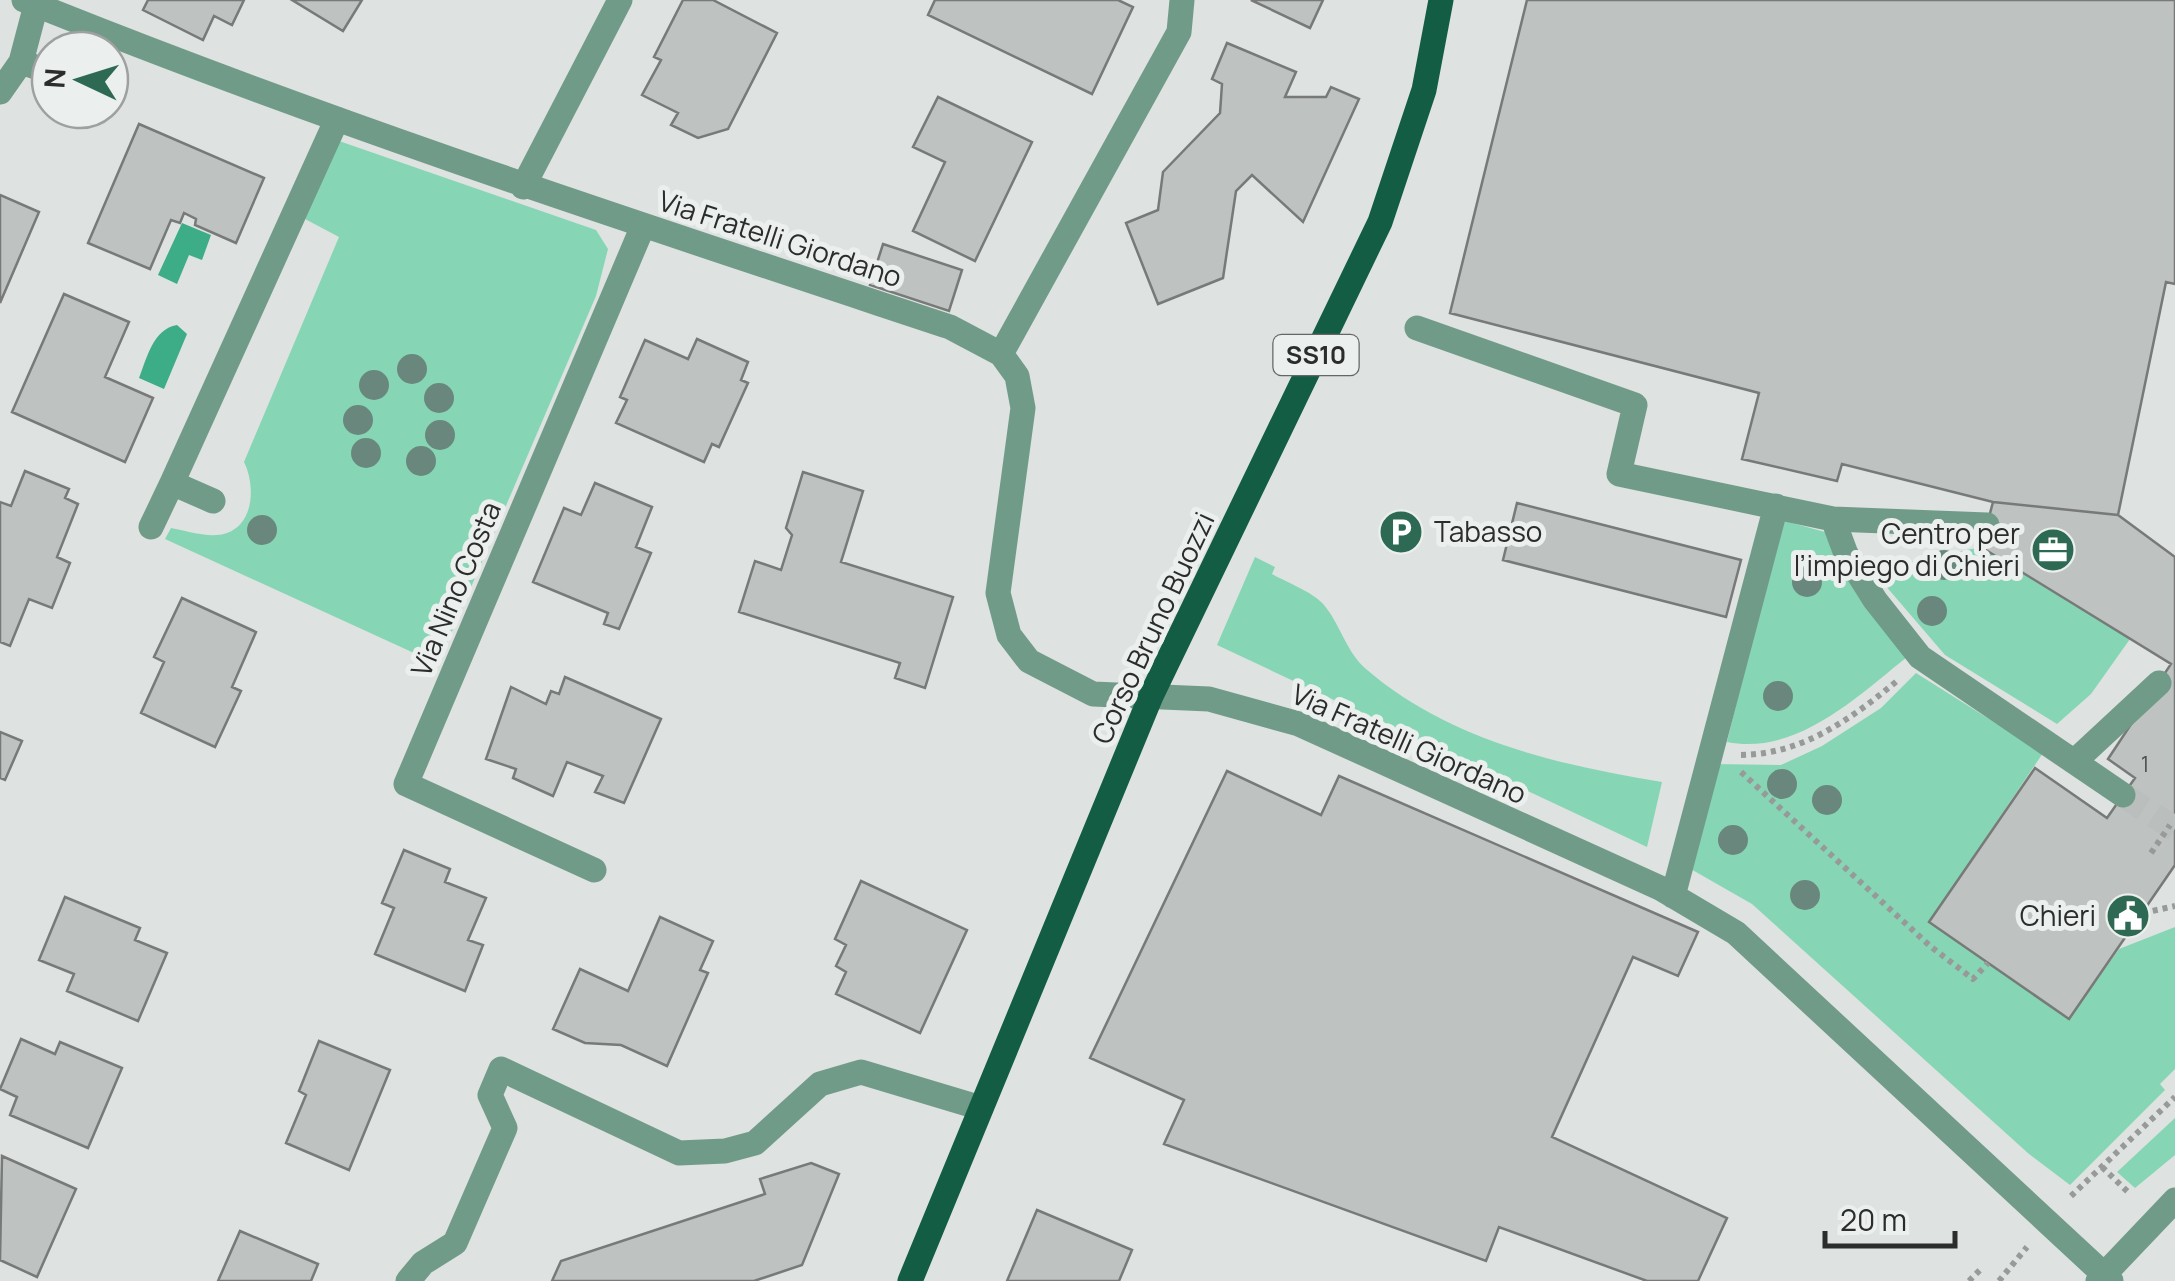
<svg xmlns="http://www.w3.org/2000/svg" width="2175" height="1281" viewBox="0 0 2175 1281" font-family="Manrope,sans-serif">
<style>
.green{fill:#86d6b6}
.water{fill:#3cad86}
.building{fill:#bec2c0;stroke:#777a78;stroke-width:2.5}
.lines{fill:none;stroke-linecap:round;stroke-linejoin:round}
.minor-tunnel{stroke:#babebc;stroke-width:25;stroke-dasharray:25 12;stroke-linecap:butt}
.path{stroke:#979a99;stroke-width:6;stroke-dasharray:5 5;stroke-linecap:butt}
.minor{stroke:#719b89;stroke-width:25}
.major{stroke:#145d45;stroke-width:25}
.tree{fill:#6a877e}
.labels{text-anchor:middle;stroke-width:10;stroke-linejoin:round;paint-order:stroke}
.number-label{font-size:22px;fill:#505251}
.shield{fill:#ebefed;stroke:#656666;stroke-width:2.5}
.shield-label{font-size:25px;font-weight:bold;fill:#2b2c2c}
.street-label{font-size:28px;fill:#2b2c2c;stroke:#ebefed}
.poi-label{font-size:28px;fill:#2b2c2c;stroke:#ebefed;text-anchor:end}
</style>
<rect width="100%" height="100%" fill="#dee2e0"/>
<path class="green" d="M339 141 596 230 608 249 596 296 438 664 165 539 171 528C188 531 210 539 227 533 255 523 255 484 244 462L339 237 305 219Z
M1781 520 1825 532C1844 582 1872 618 1907 657 1857 697 1796 756 1727 742Z
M1981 547 2130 639 2091 694 2057 724 1945 655 1866 563 1916 561Z
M1255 557 1275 567 1272 574C1288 583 1313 592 1324 605 1340 624 1347 653 1366 669 1448 740 1558 765 1662 782L1647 847 1217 645Z
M1916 673 2043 753 1929 922 2069 1019 2119 949 2175 927V1069L2160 1084 2165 1090 2070 1185 2029 1154 1752 904 1689 868 1714 764 1781 765 1822 746 1881 708Z
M2175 1118V1155L2135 1188 2117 1172Z"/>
<path class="water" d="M182 223 211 235 202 260 189 255 177 284 158 275Z
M177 325 187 334 164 389 139 378C147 358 153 329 177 325Z"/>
<path class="building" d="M148 0H244L232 25 214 16 203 40 143 10Z
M292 0H362L343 31Z
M683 0H713L777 33 728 129 698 138 671 125 678 113 642 95 661 60 654 57Z
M935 0H1118L1133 7 1092 94 928 15Z
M1251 0H1323L1310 28Z
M1527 0H2175V284L2166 282 2118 515 1993 502 1842 464 1837 481 1742 459 1759 393 1450 313Z
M1227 43 1296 72 1285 97H1326L1331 87 1359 99 1303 222 1252 175 1236 191 1223 278 1158 304 1126 223 1158 210 1163 172 1220 113 1222 84 1212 79Z
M938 97 1032 142 975 261 913 231 945 162 913 147Z
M139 124 264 178 236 243 195 225 196 219 184 213 180 223 171 220 150 269 88 243Z
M0 195 39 212 0 303Z
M883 244 962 270 949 311 870 285Z
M64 294 129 322 105 377 153 398 125 462 12 412Z
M697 339 748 362 741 380 748 383 719 447 712 444 704 462 616 423 627 400 620 397 645 340 688 359Z
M25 471 69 489 65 498 78 504 57 557 70 563 52 608 29 599 10 646 0 642V502L11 506Z
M803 472 863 491 841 562 953 597 925 688 895 678 900 663 739 612 755 561 781 570 792 535 786 528Z
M595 483 652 507 636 547 651 553 619 629 604 624 608 613 533 582 564 508 581 515Z
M1993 502 2118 515 2175 557V865L2069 1019 1929 922 2035 768 2107 818 2135 778 2108 759 2171 664 1981 547Z
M1517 503 1741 560 1726 617 1503 560Z
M182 598 256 632 232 687 241 691 215 747 141 713 164 662 154 657Z
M565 677 661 719 624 803 595 792 603 776 567 762 553 796 513 778 516 769 486 759 511 687 546 704 551 691 559 694Z
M0 732 22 741 5 780 0 778Z
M1227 771 1321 815 1339 776 1698 932 1678 976 1633 957 1552 1137 1727 1218 1698 1281H1647L1499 1227 1486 1261 1164 1144 1184 1100 1090 1058Z
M404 850 450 869 445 882 486 898 468 940 483 945 465 991 375 954 394 908 382 903Z
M861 881 967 930 920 1033 836 994 846 972 836 966 846 945 835 939Z
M65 897 140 928 135 940 167 953 138 1021 67 991 74 974 39 960Z
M660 917 713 941 700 970 708 973 667 1066 621 1045 585 1043 553 1029 580 969 628 991Z
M21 1039 55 1054 60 1042 122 1068 88 1148 10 1115 17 1097 0 1089Z
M319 1041 390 1070 349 1170 286 1143 306 1095 299 1091Z
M2 1156 76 1189 37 1277 0 1260Z
M811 1163 839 1174 802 1265 754 1281H552L561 1261 765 1194 760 1179Z
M1037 1210 1132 1250 1119 1281H1007Z
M240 1231 318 1264 311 1281H218Z"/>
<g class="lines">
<path class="minor-tunnel" d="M2123 795 2175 829"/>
<path class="path" d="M1741 755C1803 754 1851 719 1897 681
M1741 772 1930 946 1973 979 1988 963
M2151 853 2170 825
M2143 913 2175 906
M2102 1167 2128 1192
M2071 1196 2175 1097
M1969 1281 1980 1270
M1999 1281 2027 1247"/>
<path class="minor" d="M24 0C328 123 639 224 950 327L1001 354 1017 376 1023 408 998 593 1009 635 1029 661 1093 694 1209 699 1299 724 1660 888 1736 933 2111 1281
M21 62 50 72
M0 92 21 62 36 5
M523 187 620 0
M1417 328 1635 405 1619 474 1833 519 1846 554 1875 600 1920 657 2123 795
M1001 354 1179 32 1182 0
M213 501 172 483 337 119
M1833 519 1987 525
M151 527 172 483
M2075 761 2159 683
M594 870 406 784 643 226
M1673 896 1776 506
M408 1281 423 1263 455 1243 505 1128 490 1095 501 1069 679 1153 725 1151 755 1143 820 1084 861 1072 981 1108
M2098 1281 2175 1200"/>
<path class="major" d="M910 1281 1151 696 1380 222 1424 90 1441 0"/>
</g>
<g class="tree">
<circle cx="412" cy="369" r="15"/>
<circle cx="374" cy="385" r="15"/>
<circle cx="439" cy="398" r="15"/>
<circle cx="358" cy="420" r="15"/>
<circle cx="440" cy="435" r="15"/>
<circle cx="366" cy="453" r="15"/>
<circle cx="421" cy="461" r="15"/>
<circle cx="262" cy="530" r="15"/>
<circle cx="1944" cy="565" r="15"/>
<circle cx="1807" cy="582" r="15"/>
<circle cx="1932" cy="611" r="15"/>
<circle cx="1778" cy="696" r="15"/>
<circle cx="1782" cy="784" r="15"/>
<circle cx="1827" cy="800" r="15"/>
<circle cx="1733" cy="840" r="15"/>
<circle cx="1805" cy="895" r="15"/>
</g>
<defs>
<symbol id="parking-disc" viewBox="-11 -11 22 22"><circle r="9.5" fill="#2e6953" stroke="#ebefed"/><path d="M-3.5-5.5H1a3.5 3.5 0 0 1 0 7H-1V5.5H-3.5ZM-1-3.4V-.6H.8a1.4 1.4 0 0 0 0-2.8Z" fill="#fff"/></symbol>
<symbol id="office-disc" viewBox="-11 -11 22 22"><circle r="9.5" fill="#2e6953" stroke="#ebefed"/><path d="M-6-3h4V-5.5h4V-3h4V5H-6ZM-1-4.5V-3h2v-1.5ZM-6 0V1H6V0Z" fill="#fff"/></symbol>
<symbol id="civic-disc" viewBox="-11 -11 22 22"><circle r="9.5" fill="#2e6953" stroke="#ebefed"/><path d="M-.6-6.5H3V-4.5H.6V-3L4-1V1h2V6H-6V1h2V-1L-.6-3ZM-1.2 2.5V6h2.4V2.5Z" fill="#fff"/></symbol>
</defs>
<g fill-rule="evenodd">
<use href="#parking-disc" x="1376" y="507" width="50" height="50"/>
<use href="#office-disc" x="2028" y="525" width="50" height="50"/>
<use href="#civic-disc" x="2103" y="891" width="50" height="50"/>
</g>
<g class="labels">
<g class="number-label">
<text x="2145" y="772">1</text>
</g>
<rect class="shield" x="1273.5" y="335" width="85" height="40" rx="8"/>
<g class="shield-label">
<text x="1316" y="364">SS10</text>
</g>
<g class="street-label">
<text transform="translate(780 239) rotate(18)" y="10">Via Fratelli Giordano</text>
<text transform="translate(456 589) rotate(-67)" y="10">Via Nino Costa</text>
<text transform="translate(1153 628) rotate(-65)" y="10">Corso Bruno Buozzi</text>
<text transform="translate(1409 744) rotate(24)" y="10">Via Fratelli Giordano</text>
</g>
<g class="poi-label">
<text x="1434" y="542" text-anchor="start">Tabasso</text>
<text x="2020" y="544">Centro per<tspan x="2020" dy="32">l’impiego di Chieri</tspan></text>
<text x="2096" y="926">Chieri</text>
</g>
</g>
<g transform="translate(80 80) rotate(274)"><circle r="48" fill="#ebefed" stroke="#9ea1a0" stroke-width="2.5"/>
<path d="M0-8L18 38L0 25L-18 38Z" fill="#2e6953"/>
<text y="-15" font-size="28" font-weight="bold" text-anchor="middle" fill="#2b2c2c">N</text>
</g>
<path d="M1825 1231v15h130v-15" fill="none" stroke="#2b2c2c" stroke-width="5"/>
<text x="1840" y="1231" font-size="30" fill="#2b2c2c" stroke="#ebefed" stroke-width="8" paint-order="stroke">20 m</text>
</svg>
